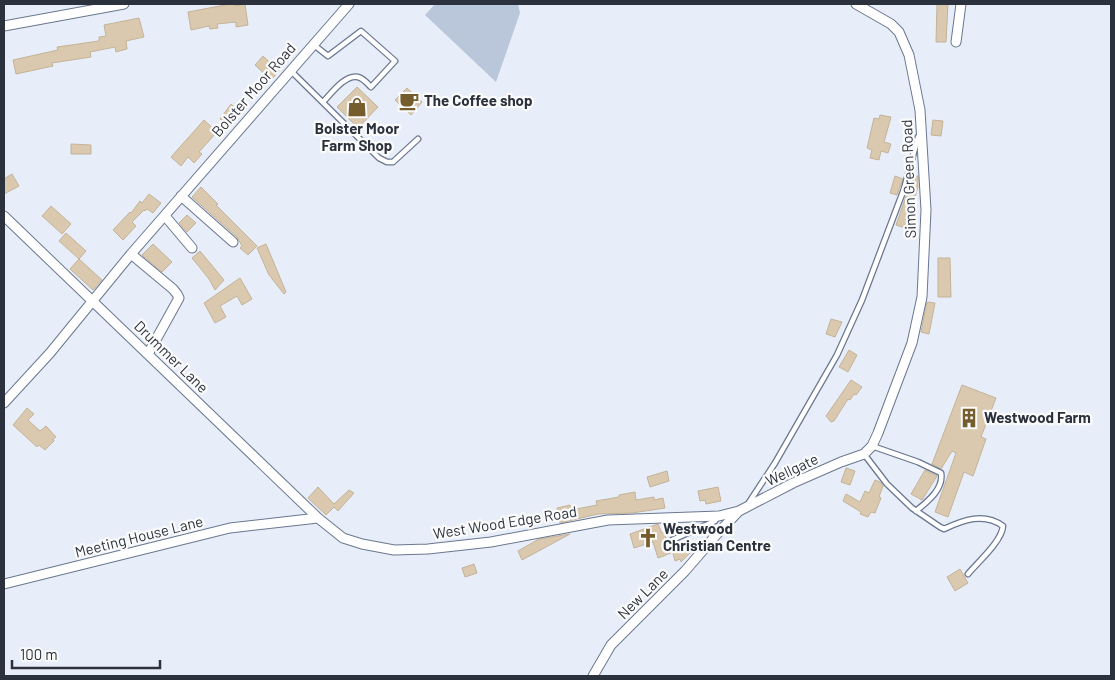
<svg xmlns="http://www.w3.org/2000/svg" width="1115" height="680" viewBox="0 0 1115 680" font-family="Barlow,sans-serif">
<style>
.green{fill:#bac6da}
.building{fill:#dac9ae;stroke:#c3b398}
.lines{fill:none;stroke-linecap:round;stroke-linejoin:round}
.service-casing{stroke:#697790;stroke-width:7}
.minor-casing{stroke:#697790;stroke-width:11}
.service{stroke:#fff;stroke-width:4.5}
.minor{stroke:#fff;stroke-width:9}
.labels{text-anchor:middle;stroke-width:4.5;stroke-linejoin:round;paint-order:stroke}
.street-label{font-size:15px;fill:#2c323d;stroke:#fbfbfb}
.poi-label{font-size:15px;font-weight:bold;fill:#2c323d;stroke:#fbfbfb;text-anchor:start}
</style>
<rect width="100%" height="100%" fill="#e8eef9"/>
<path class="green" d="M435 4H518L520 13 496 82 425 15Z"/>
<path class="building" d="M230 4H235V6L245 4 248 25 236 27V22L217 24 218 28 210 29 209 26 191 30 188 12Z
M937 4H948L946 42H936Z
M139 18 144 37 126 41 127 49 116 52 115 47 90 52 91 57 52 63 53 66 16 74 13 60 58 50 57 47 99 41V37L106 36 104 25Z
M263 56 279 71 271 80 255 65Z
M357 87 378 107 358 128 337 107Z
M407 88 422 102 411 115 395 100Z
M231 104 239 111 228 125 220 119Z
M880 115 891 117 884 142 891 144 888 153 881 151 879 160 870 158 872 150 867 148 874 118 879 119Z
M204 120 217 132 199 152 202 154 194 163 188 157 181 166 171 157Z
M933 120 943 121 941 136 931 135Z
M71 144 91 145V154H71Z
M12 174 19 186 4 194V179Z
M895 176 903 179 897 195 890 193Z
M913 176H918V187L905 228 896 225Z
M201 187 218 204 216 205 257 246 248 255 240 248 242 246 237 237 192 197Z
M149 194 161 203 153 213 147 209 145 211 144 210 132 222 136 226 123 240 113 230 130 212 131 213 140 201 142 203Z
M51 206 71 224 62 234 42 216Z
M187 215 196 223 187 232 179 223Z
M66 233 86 251 79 259 59 241Z
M153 244 172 262 162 272 142 255Z
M266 244 286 292 284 294 269 275 257 248Z
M200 251 224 280 215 290 209 279 192 258Z
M938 258H950L951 297H938Z
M79 259 102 280 93 290 70 269Z
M240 278 252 299 242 305 237 296 220 306 226 317 215 323 204 303Z
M927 302 935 303 929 334 921 332Z
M831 319 842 322 835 337 826 334Z
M849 350 857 355 848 372 839 367Z
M851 380 862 387 856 395 854 394 850 400 848 399 834 421 831 422 826 416Z
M962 385 996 398 981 437 986 439 973 476 964 472 948 517 935 512 956 453 952 451 941 469 932 464Z
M27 408 34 414 28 420 40 431 46 426 56 437 53 439 54 441 45 450 39 445 37 447 13 425Z
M846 468 855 471 850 485 841 482Z
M925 470 937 476 922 500 911 494Z
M667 471 669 481 650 487 647 477Z
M875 480 880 482 883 486 879 497 881 498 875 513 871 512 868 517 860 514 861 512 843 501 846 494 860 502 865 491 869 493Z
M318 487 334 504 349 490 354 493 338 511 334 507 326 515 308 498Z
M718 487 721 501 706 504 705 500 700 501 698 491Z
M635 492 636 500 654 497V500L663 498 665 508 632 513 598 514 560 523 557 508 570 505 571 510 597 505 596 501 619 497V495Z
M658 524 662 533 664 532 671 553 658 558 653 542 634 548 630 534Z
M570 534 522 560 518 551 539 539Z
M687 543 692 551 681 562 680 559 675 561 672 550Z
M474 564 477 573 465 577 462 568Z
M960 569 968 583 955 591 947 577Z"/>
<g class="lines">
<defs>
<path id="service" d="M314 45 328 56 361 31 395 61 371 87C367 83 363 78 358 77 345 74 331 94 323 102
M290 70 379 158 387 162H393L418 139
M872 446 918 462 941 473C944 489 927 502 916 511
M864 454 887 484 912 508 940 527 944 529C963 520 984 512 1003 526 1002 541 978 562 968 574
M748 504 775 463 837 355 862 300 904 189 918 137
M672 540 715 521 718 517"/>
<path id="minor" d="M4 26 124 4
M956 42 961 4
M181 196 233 242
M4 216 318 518 343 538 362 544 394 550 428 549 491 542 608 520 719 516 739 511
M165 216 192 248
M131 254 173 289 177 294 179 298 148 354
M4 403 50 353 131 254 349 4
M4 584 230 528 318 518
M593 676 611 645 685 571 717 534 739 511 793 483 841 462 864 454 872 446 878 433 912 343 922 297 926 210 920 110 909 55 899 32 891 24 856 4"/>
</defs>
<use href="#service" class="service-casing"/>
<use href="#minor" class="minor-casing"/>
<use href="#service" class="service"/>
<use href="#minor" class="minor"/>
</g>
<defs>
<symbol id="cafe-bare" viewBox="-9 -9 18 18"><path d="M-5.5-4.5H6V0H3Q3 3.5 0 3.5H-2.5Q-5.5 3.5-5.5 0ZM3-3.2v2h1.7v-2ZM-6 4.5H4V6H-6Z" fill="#765d2e" stroke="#fbfbfb" stroke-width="2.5" paint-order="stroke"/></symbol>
<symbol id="shop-bare" viewBox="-9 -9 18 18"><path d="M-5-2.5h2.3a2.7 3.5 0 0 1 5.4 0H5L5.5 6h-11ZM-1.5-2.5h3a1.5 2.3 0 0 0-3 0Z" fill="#765d2e" stroke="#fbfbfb" stroke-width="2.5" paint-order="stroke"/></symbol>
<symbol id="building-bare" viewBox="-9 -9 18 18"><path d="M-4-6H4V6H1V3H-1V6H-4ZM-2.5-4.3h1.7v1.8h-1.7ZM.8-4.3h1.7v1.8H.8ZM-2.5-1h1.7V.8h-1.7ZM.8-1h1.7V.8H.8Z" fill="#765d2e" stroke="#fbfbfb" stroke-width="2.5" paint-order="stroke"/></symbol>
<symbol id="church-bare" viewBox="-9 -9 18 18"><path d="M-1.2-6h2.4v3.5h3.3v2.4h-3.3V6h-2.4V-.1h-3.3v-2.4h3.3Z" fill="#765d2e" stroke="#fbfbfb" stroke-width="2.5" paint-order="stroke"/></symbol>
</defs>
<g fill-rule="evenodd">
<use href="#cafe-bare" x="395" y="87" width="28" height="28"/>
<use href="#shop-bare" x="343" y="93" width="28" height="28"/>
<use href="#building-bare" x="955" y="404" width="28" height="28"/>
<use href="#church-bare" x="634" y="524" width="28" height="28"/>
</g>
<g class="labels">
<g class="street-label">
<text transform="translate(254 90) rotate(-49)" y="5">Bolster Moor Road</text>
<text transform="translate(909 179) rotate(-92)" y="5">Simon Green Road</text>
<text transform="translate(171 357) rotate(44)" y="5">Drummer Lane</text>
<text transform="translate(792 470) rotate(-25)" y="5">Wellgate</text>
<text transform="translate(505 523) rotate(-9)" y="5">West Wood Edge Road</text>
<text transform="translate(139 537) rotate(-14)" y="5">Meeting House Lane</text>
<text transform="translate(643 594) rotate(-45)" y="5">New Lane</text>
</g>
<g class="poi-label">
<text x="424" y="106">The Coffee shop</text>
<text x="357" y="134" text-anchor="middle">Bolster Moor<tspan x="357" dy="17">Farm Shop</tspan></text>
<text x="984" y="423">Westwood Farm</text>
<text x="663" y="534">Westwood<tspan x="663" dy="17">Christian Centre</tspan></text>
</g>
</g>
<rect width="1115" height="680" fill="none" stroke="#2c323d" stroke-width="10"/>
<path d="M12 660v8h148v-8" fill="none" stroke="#2c323d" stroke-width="2.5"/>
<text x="20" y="660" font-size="15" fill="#2c323d" stroke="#fbfbfb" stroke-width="4" paint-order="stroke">100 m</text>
</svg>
